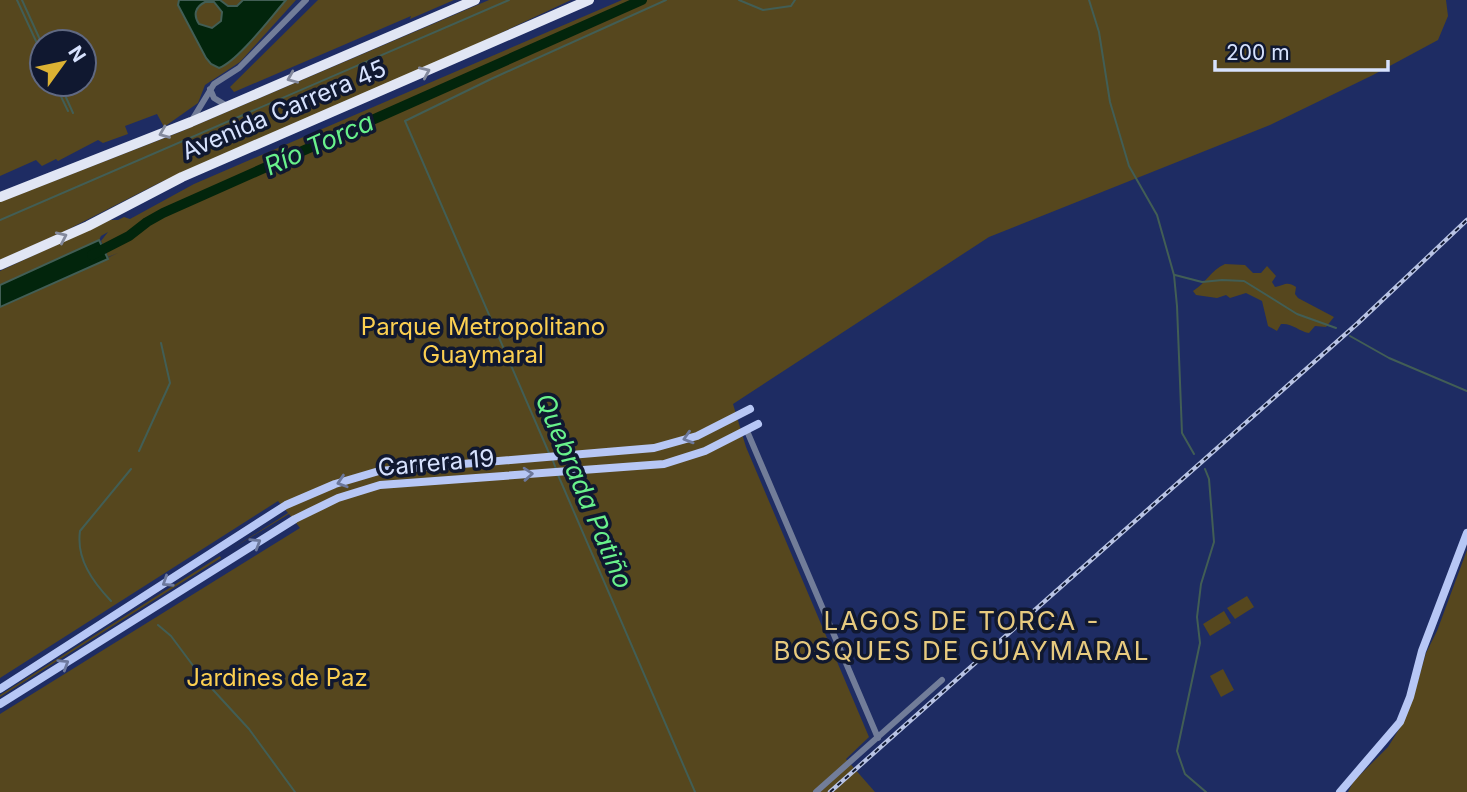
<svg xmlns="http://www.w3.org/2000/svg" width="1467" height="792" viewBox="0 0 1467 792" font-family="Inter,sans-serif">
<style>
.green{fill:#56471e;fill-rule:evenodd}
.water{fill:#02250c;stroke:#425e55;stroke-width:2;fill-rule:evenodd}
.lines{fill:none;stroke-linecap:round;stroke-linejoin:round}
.stream{stroke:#425e55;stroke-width:2}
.river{stroke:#02250c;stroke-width:10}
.minor{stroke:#727d99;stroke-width:6}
.major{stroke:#b7c7f5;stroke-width:8}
.highway{stroke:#e1e6f4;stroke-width:10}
.rail-casing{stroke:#b8c3e4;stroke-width:4.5}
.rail{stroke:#101830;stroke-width:2;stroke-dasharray:5;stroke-linecap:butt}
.oneway{stroke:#83899c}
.oneway2{stroke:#6c789c}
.labels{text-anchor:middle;stroke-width:7;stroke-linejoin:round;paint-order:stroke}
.street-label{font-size:24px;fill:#d7e2fe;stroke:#101830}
.park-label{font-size:24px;fill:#fbcf51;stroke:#101830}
.water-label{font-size:26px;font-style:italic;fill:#68f18b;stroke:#101830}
.neighbourhood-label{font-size:26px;letter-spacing:2px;fill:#e7ca7f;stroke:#101830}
</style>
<rect width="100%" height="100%" fill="#1e2c63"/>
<path class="green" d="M0 0H296L240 62 205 85 198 103 164 127 157 114 125 126 128 134 103 143 98 140 58 161 56 159 42 166 36 160 0 176ZM42 42H84V84H42Z
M318 0H454L410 19 411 16 234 92 230 87Z
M489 0H571L473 46 159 183 63 232 0 260V202L180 132Z
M622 0H1446L1448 16 1438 40 1373 75 1270 125 989 237 733 404 746 447 869 737 846 759 875 792H0V714L300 528 289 514 233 548 288 513 278 501 0 678V307L118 253 108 257 101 241 108 232 101 236 99 240 0 285V271L110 220H118L124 217 130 219 194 184Z
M1225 264 1245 265 1253 273H1261L1267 266 1276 276 1272 282 1275 287C1285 285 1287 281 1296 287L1295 294 1298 298 1334 317 1326 327 1315 326 1309 333C1298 331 1293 323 1281 324L1277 331 1268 326 1262 301 1246 293 1230 298 1226 295 1217 298 1196 295 1193 291C1206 283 1210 271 1225 264Z
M1467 550V792H1348L1353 782 1388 747 1401 726 1414 695 1426 653 1437 631Z
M220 556 221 558 0 697V695Z
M1247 596 1254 607 1235 619 1227 608Z
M1224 611 1231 623 1210 636 1203 624Z
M1223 669 1234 690 1221 697 1210 676Z"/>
<path class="water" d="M179 0H220L228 6H237L243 0H286C271 17 238 61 219 68L211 64 206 58 178 5ZM205 2H214L222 12 221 21 212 28 199 24C193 15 195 7 205 2Z
M99 240 108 259 0 307V285Z"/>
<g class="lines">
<path class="stream" d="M17 0 42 54
M22 0 42 44
M739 0 763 10 791 6 795 0
M1089 0 1099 32 1110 102 1129 166 1157 215 1174 275 1177 306 1182 433 1194 454
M55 84 68 111
M60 84 73 113
M0 220 509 0
M1175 275 1202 282 1222 280 1244 281 1297 314 1336 328
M1350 336 1389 358 1467 391
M139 451 170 383 161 343
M549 453 405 121 491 79 666 0
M552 458 556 469
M1205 469 1209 479 1214 542 1201 584 1197 617 1200 643 1177 751 1185 774 1206 792
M558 475 695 792
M111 601C93 582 76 559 80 531L131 469
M158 625 171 636 203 679 249 729 295 792"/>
<path class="river" d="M92 255 129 236 147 222 163 213 642 0"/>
<path class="minor" d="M210 89 214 98 227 106
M192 120 214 84 239 68 306 0
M747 431 878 738
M816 792 942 680"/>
<path class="major" d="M0 689 286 505 335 484 379 471 654 448 697 436 750 409
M0 704 295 519 338 498 380 485 664 464 705 451 758 424
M1340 792 1400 722 1410 697 1422 651 1467 533"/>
<path class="highway" d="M0 197 191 122 475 0
M0 265 88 226 182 177 589 0"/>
<defs>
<path id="rail" d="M830 792 1358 323 1467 220"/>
</defs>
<use href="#rail" class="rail-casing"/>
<use href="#rail" class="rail"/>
</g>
<defs><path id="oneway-chevron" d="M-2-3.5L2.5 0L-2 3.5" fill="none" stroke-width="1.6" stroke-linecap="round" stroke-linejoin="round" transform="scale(1.75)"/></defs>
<g class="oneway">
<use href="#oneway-chevron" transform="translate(425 72) rotate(-24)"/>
<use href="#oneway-chevron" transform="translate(292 78) rotate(157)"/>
<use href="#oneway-chevron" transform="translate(164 133) rotate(158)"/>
<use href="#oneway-chevron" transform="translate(62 237) rotate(-25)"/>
</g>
<g class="oneway2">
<use href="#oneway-chevron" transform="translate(688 438) rotate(163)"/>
<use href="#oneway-chevron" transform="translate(528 474) rotate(-4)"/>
<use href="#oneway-chevron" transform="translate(342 482) rotate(162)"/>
<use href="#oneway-chevron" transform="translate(256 543) rotate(-32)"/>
<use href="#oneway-chevron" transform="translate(167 582) rotate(147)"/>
<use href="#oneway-chevron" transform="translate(64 664) rotate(-32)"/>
</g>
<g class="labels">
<g class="street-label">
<text transform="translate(284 110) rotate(-23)" y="8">Avenida Carrera 45</text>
<text transform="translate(436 463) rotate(-5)" y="8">Carrera 19</text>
</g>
<g class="park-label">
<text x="483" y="335">Parque Metropolitano<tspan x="483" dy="28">Guaymaral</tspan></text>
<text x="277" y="686">Jardines de Paz</text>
</g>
<g class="water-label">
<text transform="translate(319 144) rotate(-24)" y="9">Río Torca</text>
<text transform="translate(584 491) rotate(67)" y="9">Quebrada Patiño</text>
</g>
<g class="neighbourhood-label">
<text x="962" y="630">LAGOS DE TORCA -<tspan x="962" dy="30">BOSQUES DE GUAYMARAL</tspan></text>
</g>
</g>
<g transform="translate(63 63) rotate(57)"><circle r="33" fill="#101830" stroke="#606982" stroke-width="2"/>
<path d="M0-5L12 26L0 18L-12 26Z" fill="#dcb233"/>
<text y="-10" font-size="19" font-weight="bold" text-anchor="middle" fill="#d7e2fe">N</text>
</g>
<path d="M1215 60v10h173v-10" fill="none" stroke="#d7e2fe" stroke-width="3.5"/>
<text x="1226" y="60" font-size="21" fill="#d7e2fe" stroke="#101830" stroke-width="5" paint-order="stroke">200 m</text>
</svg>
